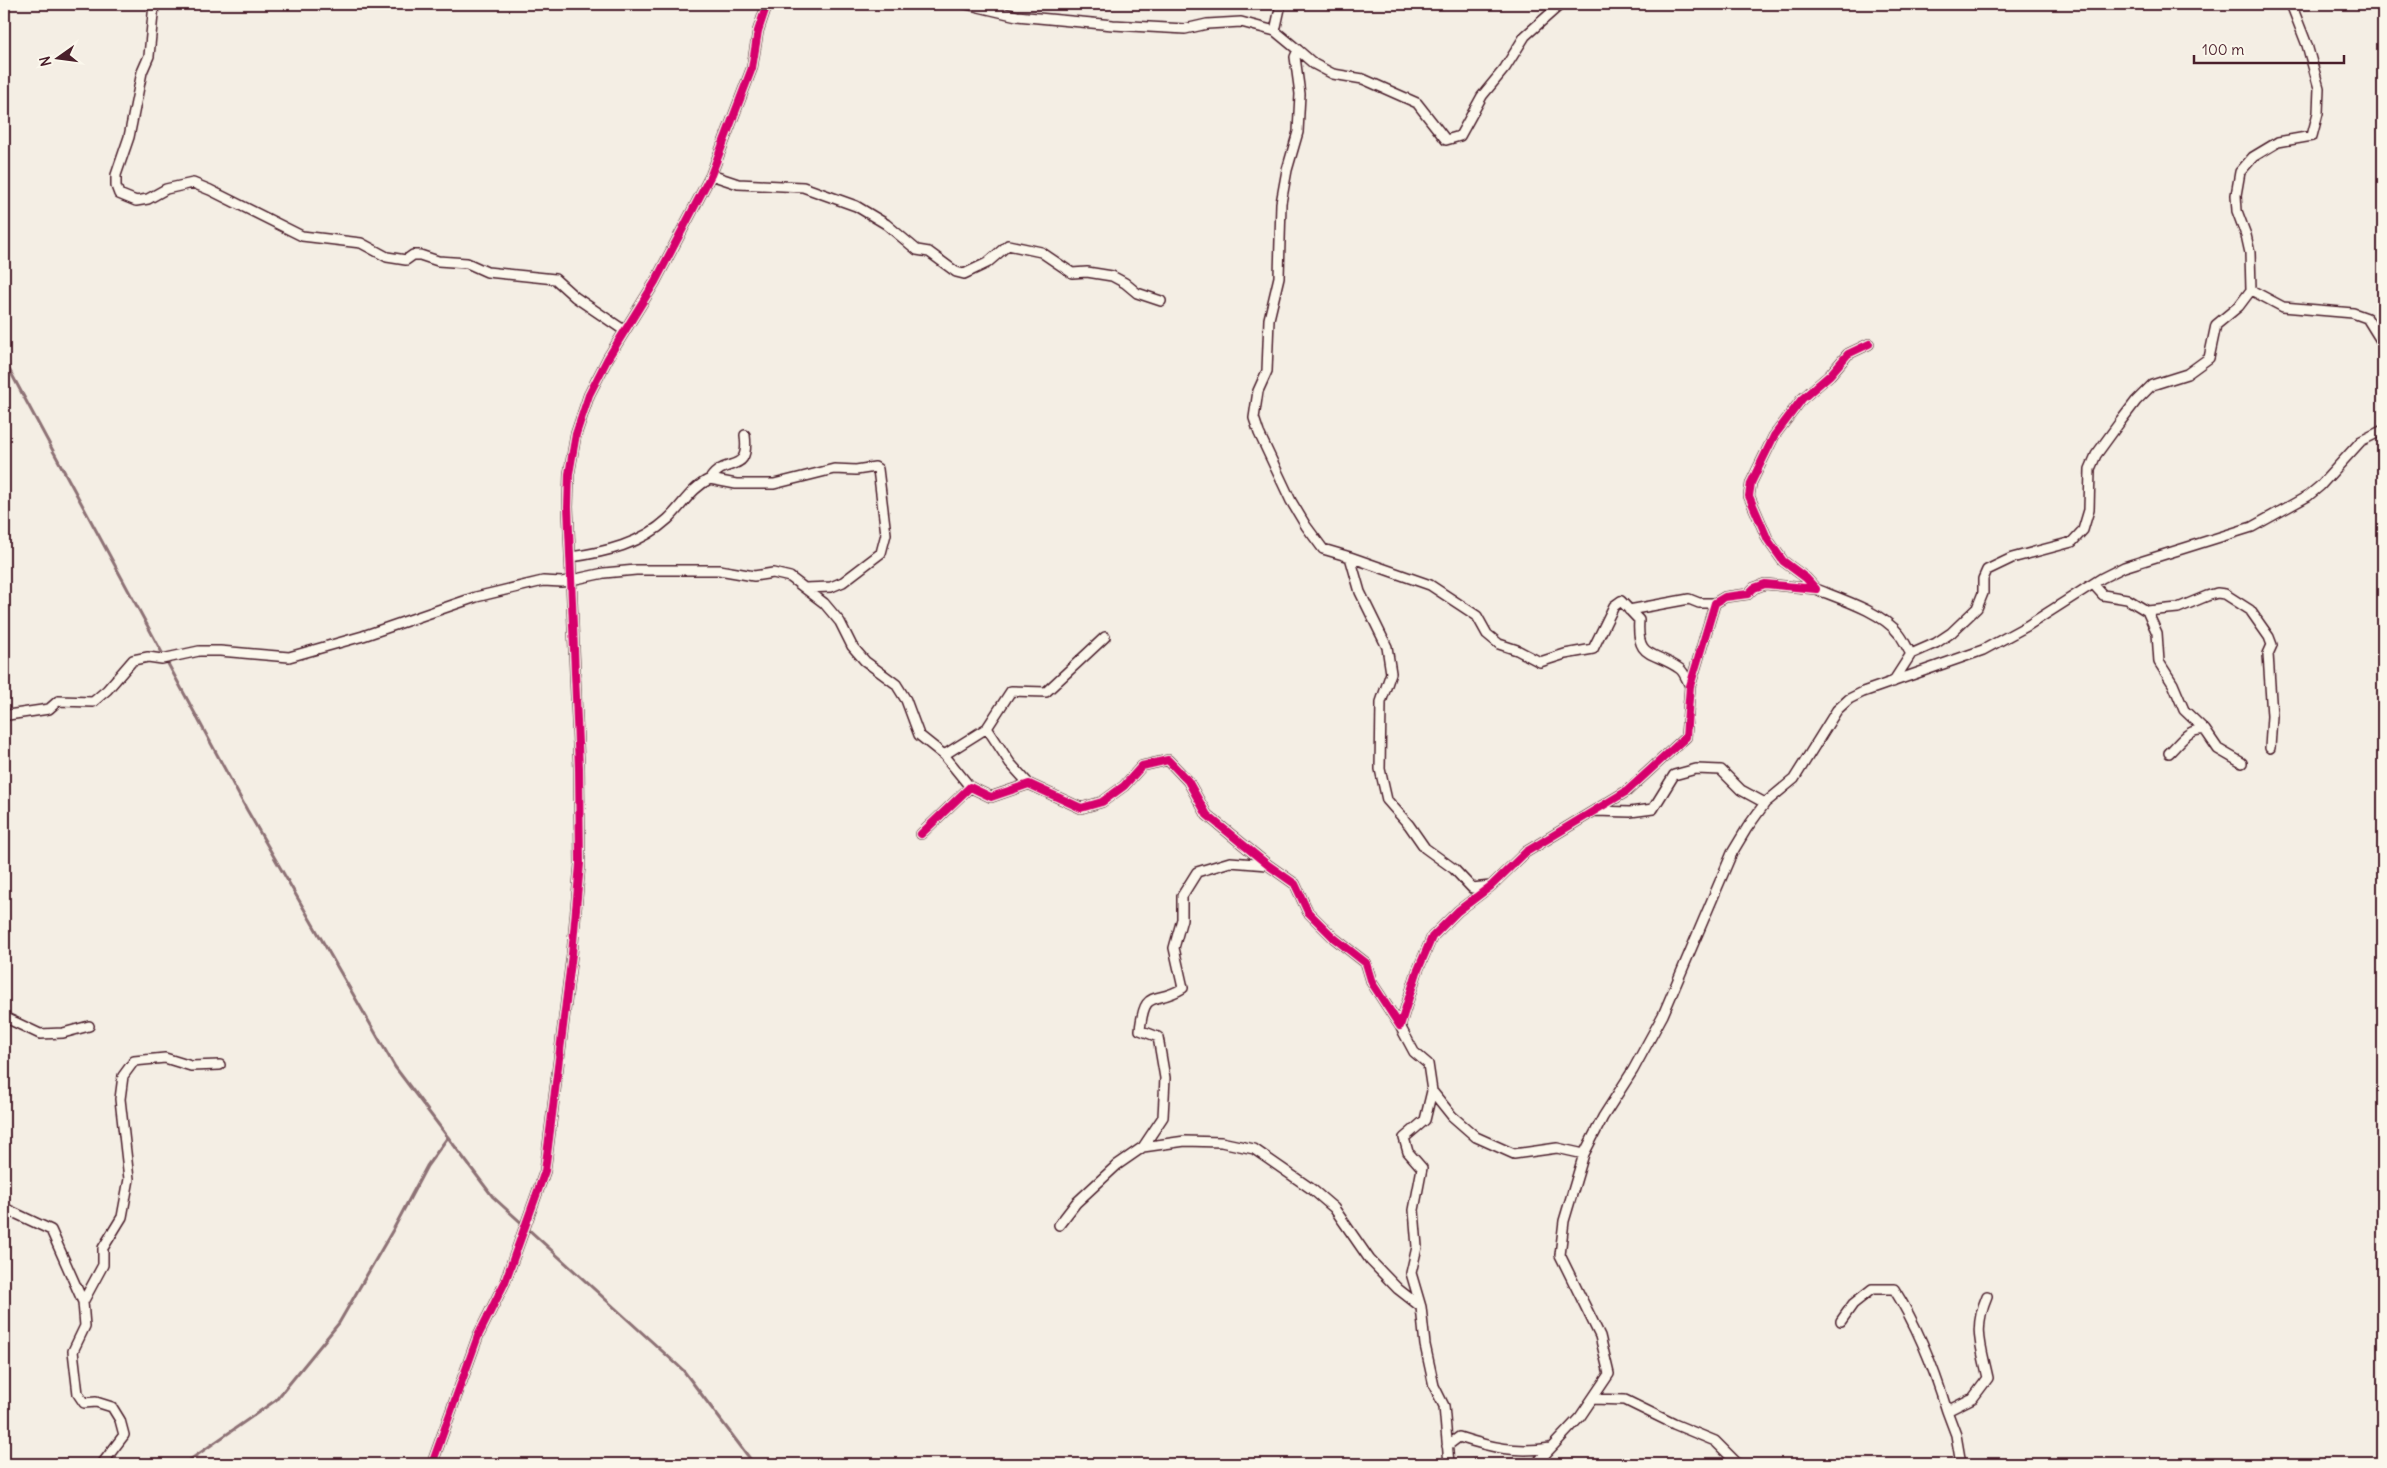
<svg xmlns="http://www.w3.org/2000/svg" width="2387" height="1468" viewBox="0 0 2387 1468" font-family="Delius,sans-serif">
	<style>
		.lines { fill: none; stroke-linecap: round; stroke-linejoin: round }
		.stream { stroke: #8d7174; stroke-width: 3 }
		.minor-casing { stroke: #4a1f2b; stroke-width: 12 }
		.minor { stroke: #fbf7ec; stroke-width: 9 }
		.cycleway-casing { stroke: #fbf7ec; stroke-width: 11 }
		.cycleway { stroke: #d6006c; stroke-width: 8 }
	</style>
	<rect width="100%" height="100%" fill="#f4eee4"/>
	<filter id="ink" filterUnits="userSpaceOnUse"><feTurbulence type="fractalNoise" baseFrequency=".02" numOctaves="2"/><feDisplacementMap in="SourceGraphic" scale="10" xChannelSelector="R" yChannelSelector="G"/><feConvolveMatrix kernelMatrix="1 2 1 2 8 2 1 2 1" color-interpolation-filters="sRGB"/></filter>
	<g filter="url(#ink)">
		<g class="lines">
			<path class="stream" d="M 4,360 L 247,810 L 395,1067 L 493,1197 L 683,1370 L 754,1464
				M 184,1464 L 276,1400 L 339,1323 L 394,1228 L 427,1166 L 448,1137"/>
			<defs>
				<path id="minor" d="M 154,4 L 149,56 L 142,72 L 129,137 L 116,175 L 116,186 L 119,194 L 136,201 L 148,199 L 166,189 L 193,183 L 210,190 L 302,236 L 361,243 L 387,257 L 406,260 L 413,255 L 420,255 L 438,261 L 467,263 L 487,272 L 555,279 L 575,297 L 625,331
					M 966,4 L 1017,16 L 1113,25 L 1185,29 L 1207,24 L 1241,22 L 1275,31 L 1298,50 L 1295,57 L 1300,94 L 1298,132 L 1287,170 L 1281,203 L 1279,277 L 1269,319 L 1267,371 L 1258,391 L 1254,418 L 1259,433 L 1291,501 L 1306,526 L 1323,549 L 1350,557 L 1360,592 L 1387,647 L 1391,673 L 1381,702 L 1380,769 L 1387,800 L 1409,825 L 1425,848 L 1454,869 L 1472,888 L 1491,886
					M 1275,31 L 1281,4
					M 1298,50 L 1314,64 L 1333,74 L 1363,79 L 1417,103 L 1446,140 L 1460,136 L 1482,96 L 1505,68 L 1525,36 L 1561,4
					M 711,175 L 738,184 L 803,187 L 856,206 L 886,224 L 917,250 L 929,252 L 956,272 L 964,274 L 987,263 L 1008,245 L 1041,252 L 1072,273 L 1087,272 L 1112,276 L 1125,283 L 1137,293 L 1161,301
					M 2251,290 L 2283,307 L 2353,313 L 2367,318 L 2380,339 L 2383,341
					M 710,479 C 726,455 750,476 745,435
					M 571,557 C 606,552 641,544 668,519 C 682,506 692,487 710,479 L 736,484 L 774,484 L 834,469 L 856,470 L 875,467 L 878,469 L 886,534 L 881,553 L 843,582 L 831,587 L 805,588
					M 1350,557 L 1430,585 L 1477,616 L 1487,634 L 1499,644 L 1517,650 L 1540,662 L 1565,654 L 1593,649 L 1614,606 L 1621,601 L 1639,620 C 1636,661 1654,650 1680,669 C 1684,672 1687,680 1690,686
					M 2093,584 L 2103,595 L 2127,599 L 2147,611 L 2157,633 L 2159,662 L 2173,684 L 2184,710 L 2205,730 L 2218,749 L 2242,763
					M 1816,589 C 1841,599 1882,612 1899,634 C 1904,640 1907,648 1911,654
					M 1629,610 L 1689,599 L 1699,603 L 1715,603
					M 2147,611 L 2178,608 L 2207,596 L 2217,593 L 2225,594 L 2250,610 L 2269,637 L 2272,645 L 2268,654 L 2272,716 L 2270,748
					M 1893,682 L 1911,654 L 1936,643 L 1951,633 L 1977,608 L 1983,593 L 1983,579 L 1987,570 L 2012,558 L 2072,542 L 2083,530 L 2089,510 L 2090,469 L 2096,455 L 2120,422 L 2136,401 L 2152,385 L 2187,374 L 2209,358 L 2216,325 L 2239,306 L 2251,290 L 2250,253 L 2246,235 L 2237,211 L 2236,195 L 2240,172 L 2253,157 L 2278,142 L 2312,136 L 2318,113 L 2319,88 L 2307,45 L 2291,4
					M 4,714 L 8,715 L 49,709 L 58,701 L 93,702 L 107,690 L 133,660 L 148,657 L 162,659 L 199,651 L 220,651 L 289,657 L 363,636 L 476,597 L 543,581 L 562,582 L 604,573 L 636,570 L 719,570 L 754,576 L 773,573 L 790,577 L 824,603 L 840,622 L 852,646 L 865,661 L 896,684 L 906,700 L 919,735 L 944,755 L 970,787
					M 2169,753 C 2180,743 2189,727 2205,730
					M 944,755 L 987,728
					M 1029,784 L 1010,763 L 987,728 L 1011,691 L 1046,692 L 1105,637
					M 1595,811 L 1630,812 L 1653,809 L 1674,775 L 1696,769 L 1721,770 L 1741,790 L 1765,803
					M 921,834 L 970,787 L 991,797 L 1029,784 L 1081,808 L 1102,802 L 1124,786 L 1142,766 L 1168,760 L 1188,781 L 1207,815 L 1268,865 L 1295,884 L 1308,912 L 1334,938 L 1366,963 L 1372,983 L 1400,1026 L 1417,972 L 1432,937 L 1458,911 L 1491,886 L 1526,852 L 1627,791 L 1686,737 L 1690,686 L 1715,603 L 1725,597 L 1748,594 L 1754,588 L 1765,584 L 1816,589 L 1806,578 L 1783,561 L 1768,540 L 1749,496 L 1751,483 L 1774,436 L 1802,399 L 1830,375 L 1848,354 L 1869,344
					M 4,1017 L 40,1034 L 63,1033 L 89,1026
					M 1400,1026 L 1414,1052 L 1428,1064 L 1432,1091 L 1425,1120 L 1404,1138 L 1408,1152 L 1422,1168 L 1414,1210 L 1417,1247 L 1411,1273 L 1421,1307 L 1425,1345 L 1434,1386 L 1444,1406 L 1449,1464
					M 1432,1091 L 1452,1116 L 1476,1137 L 1514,1154 L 1557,1148 L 1584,1154
					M 1143,1147 L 1163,1117 L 1165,1078 L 1158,1037 L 1140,1030 C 1145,986 1154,1006 1183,988 L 1174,948 L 1182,919 L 1182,896 L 1197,872 L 1230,862 L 1268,865
					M 4,1208 L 51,1230 L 83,1302
					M 1059,1225 L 1076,1203 L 1117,1165 L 1143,1147 L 1185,1141 L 1221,1142 L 1254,1149 L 1313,1190 L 1334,1208 L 1370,1260 L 1398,1289 L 1421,1307
					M 1841,1321 L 1853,1304 L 1872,1289 L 1894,1289 C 1918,1327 1934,1368 1947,1411
					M 1592,1399 L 1625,1400 L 1674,1424 L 1715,1441 L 1738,1464
					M 1447,1446 L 1459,1437 C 1493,1448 1515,1453 1551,1448
					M 102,1464 L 124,1435 L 120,1420 L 112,1407 L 96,1402 L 84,1403 L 78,1394 L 73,1351 L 85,1326 L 83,1302 L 103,1265 L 103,1248 L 122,1217 L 129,1179 L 120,1099 L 123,1076 L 134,1061 L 165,1058 L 191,1066 L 220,1065
					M 432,1464 L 478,1336 L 505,1282 L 545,1171 L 572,954 L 580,864 L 579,768 L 568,507 L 569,474 L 576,434 L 589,395 L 608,358 L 655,282 L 711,175 L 752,68 L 758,31 L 767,4
					M 1536,1464 L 1580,1417 L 1609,1374 L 1600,1336 L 1560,1255 L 1564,1221 L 1584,1154 L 1603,1117 L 1633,1070 L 1663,1015 L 1732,853 L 1747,828 L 1765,803 L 1794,779 L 1837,710 L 1849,699 L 1863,692 L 1983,650 L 2027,626 L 2102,578 L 2124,567 L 2252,527 L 2308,496 L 2320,486 L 2361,441 L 2383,430
					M 1961,1464 L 1956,1435 L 1947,1411 L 1973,1398 L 1988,1378 C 1981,1345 1973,1329 1987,1296"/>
			</defs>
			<use href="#minor" class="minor-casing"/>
			<use href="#minor" class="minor"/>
			<defs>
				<path id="cycleway" d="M 921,834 L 970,787 L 991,797 L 1029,784 L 1081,808 L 1102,802 L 1124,786 L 1142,766 L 1168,760 L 1188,781 L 1207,815 L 1268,865 L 1295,884 L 1308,912 L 1334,938 L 1366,963 L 1372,983 L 1400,1026 L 1417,972 L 1432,937 L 1458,911 L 1491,886 L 1526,852 L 1627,791 L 1686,737 L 1690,686 L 1715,603 L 1725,597 L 1748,594 L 1754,588 L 1765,584 L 1816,589 L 1806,578 L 1783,561 L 1768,540 L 1749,496 L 1751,483 L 1774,436 L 1802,399 L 1830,375 L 1848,354 L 1869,344
					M 432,1464 L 478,1336 L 505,1282 L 545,1171 L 572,954 L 580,864 L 579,768 L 568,507 L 569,474 L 576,434 L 589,395 L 608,358 L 655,282 L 711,175 L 752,68 L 758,31 L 767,4"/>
			</defs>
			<use href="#cycleway" class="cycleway-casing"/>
			<use href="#cycleway" class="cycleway"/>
		</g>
	</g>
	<rect width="2387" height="1468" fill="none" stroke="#fbf7ec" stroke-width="20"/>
	<rect x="10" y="10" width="2367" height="1448" fill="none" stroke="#4a1f2b" stroke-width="2" filter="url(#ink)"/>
	<g transform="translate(58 58) rotate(256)" stroke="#fbf7ec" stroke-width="4" paint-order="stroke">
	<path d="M0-4L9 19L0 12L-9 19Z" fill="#4a1f2b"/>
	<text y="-8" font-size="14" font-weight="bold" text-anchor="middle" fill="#4a1f2b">N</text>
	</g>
	<path d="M2194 55v8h150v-8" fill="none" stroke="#4a1f2b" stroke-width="2.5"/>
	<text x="2202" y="55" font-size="15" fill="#4a1f2b" stroke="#fbf7ec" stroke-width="4" paint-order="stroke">100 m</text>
</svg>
